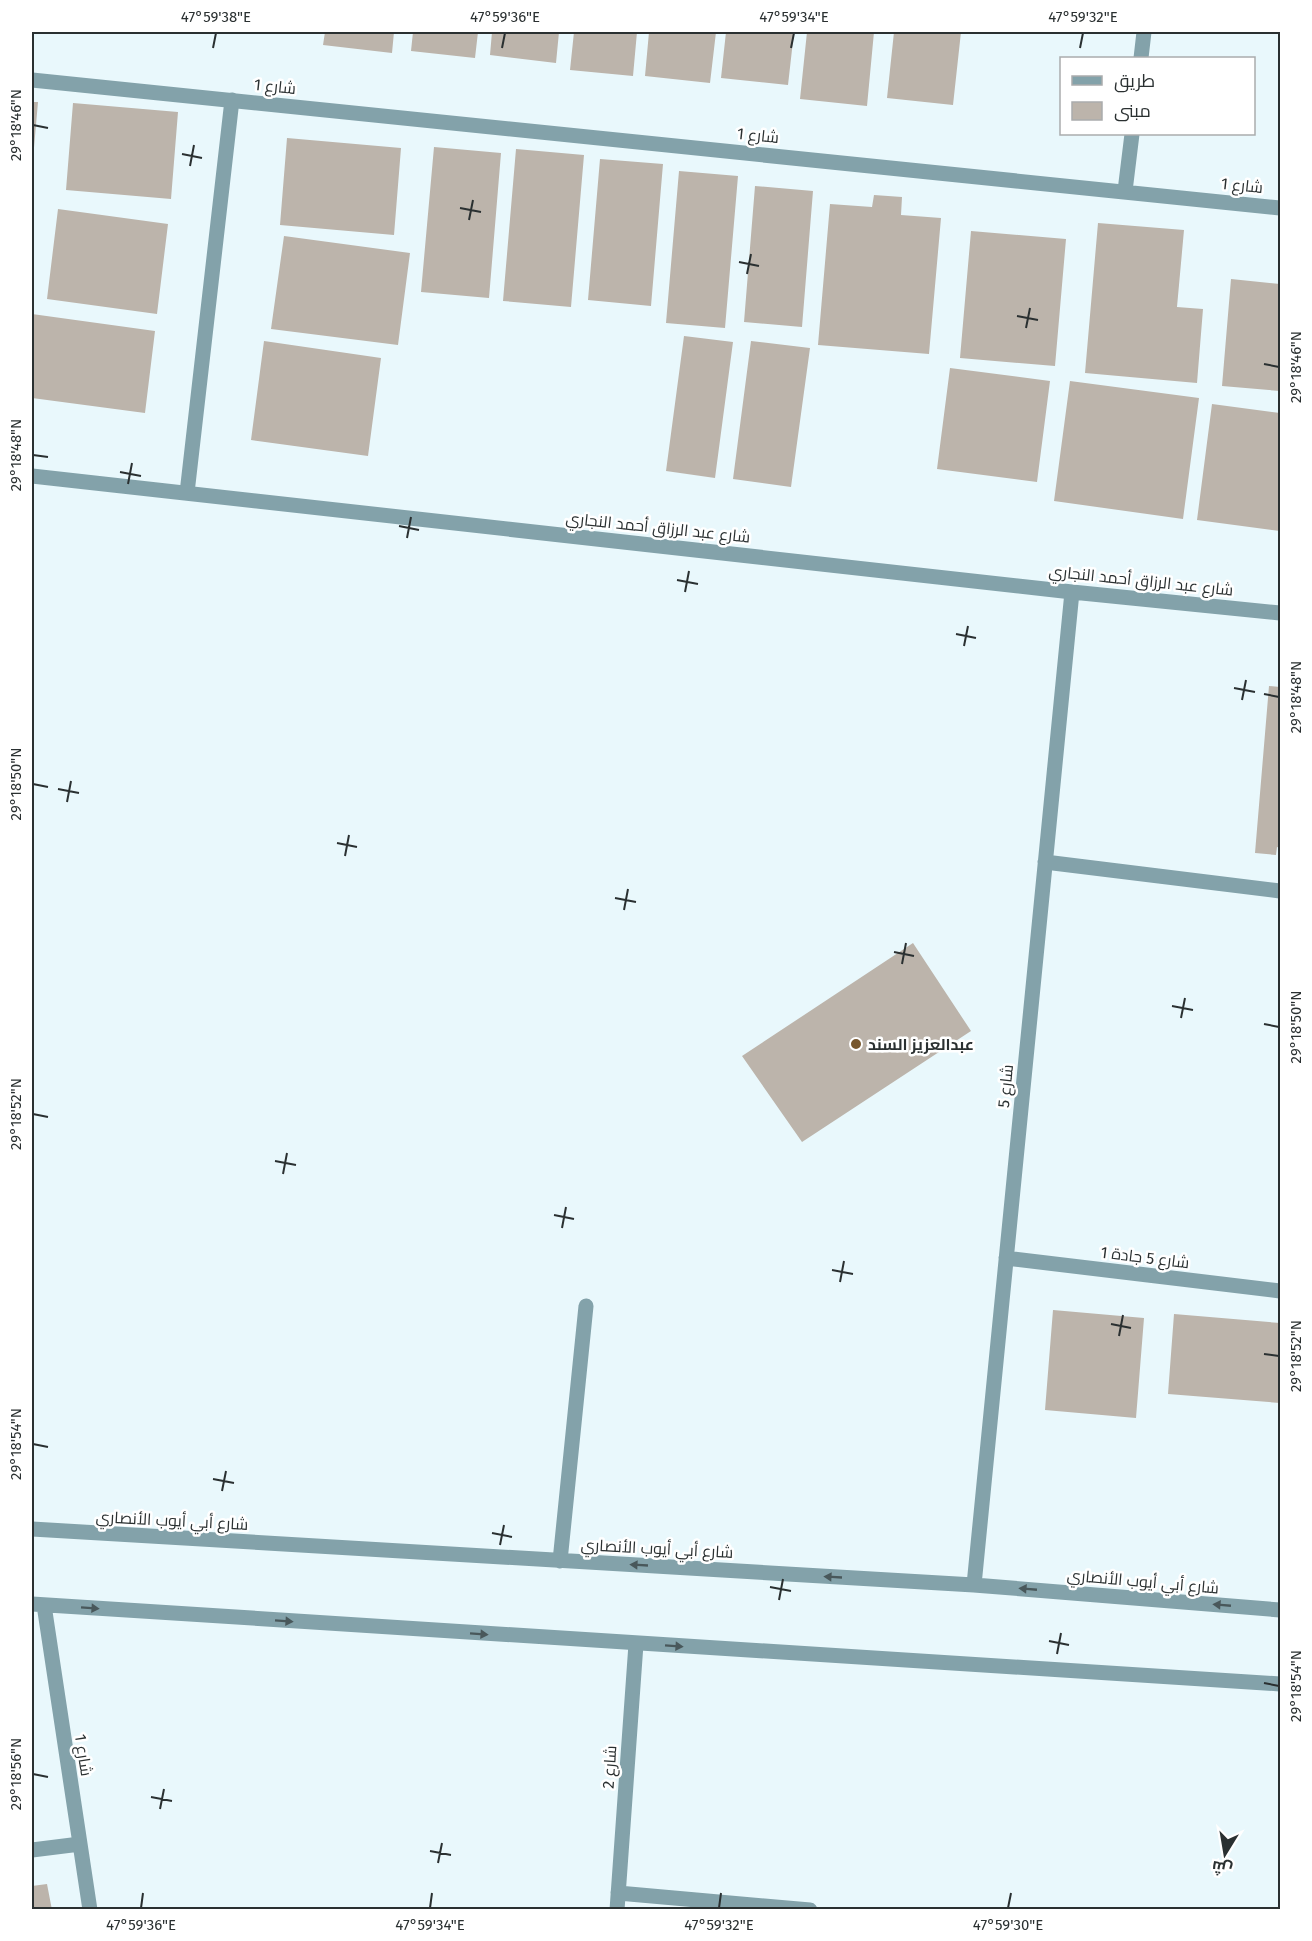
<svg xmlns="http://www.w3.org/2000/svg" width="1312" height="1941" viewBox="0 0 1312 1941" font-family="'Fira Sans',Cairo,sans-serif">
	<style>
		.building { fill: #bcb4ab }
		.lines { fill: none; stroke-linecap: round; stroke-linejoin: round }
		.minor { stroke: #83a2aa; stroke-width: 15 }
		.oneway { fill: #49585b }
		.ticks { fill: none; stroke: #2a3031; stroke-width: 2 }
		.poi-dot { fill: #77572d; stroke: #fff; stroke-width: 2 }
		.labels { text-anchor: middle; stroke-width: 5; stroke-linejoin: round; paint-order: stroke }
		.street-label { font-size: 16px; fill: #2a3031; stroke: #fff }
		.poi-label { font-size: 16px; font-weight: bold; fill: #2a3031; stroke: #fff; text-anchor: start }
		.neatline { fill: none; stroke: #2a3031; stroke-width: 2 }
		.ticks-label { font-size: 15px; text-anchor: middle; fill: #2a3031 }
	</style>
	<rect width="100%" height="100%" fill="#e9f8fc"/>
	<path class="building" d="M 325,32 L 394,32 L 392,53 L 323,45 Z
		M 413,32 L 478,32 L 475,58 L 411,51 Z
		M 492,32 L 559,32 L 556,63 L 490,55 Z
		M 574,32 L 637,32 L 633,76 L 570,70 Z
		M 649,32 L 716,32 L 710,83 L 645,76 Z
		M 726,32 L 794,32 L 788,85 L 721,78 Z
		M 807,32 L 874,32 L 867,106 L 800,99 Z
		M 894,32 L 961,32 L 953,105 L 887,98 Z
		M 32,102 L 38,102 L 33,159 L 32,159 Z
		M 73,103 L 178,112 L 171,199 L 66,190 Z
		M 287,138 L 401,148 L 394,235 L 280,225 Z
		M 434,147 L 501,153 L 489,298 L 421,292 Z
		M 516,149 L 584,155 L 571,307 L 503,301 Z
		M 600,159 L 663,164 L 651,306 L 588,300 Z
		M 679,171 L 738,176 L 725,328 L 666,323 Z
		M 755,186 L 813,191 L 802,327 L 744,322 Z
		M 874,195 L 902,197 L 901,215 L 941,218 L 929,354 L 818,345 L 830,204 L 872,207 Z
		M 58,209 L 168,224 L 157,314 L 47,299 Z
		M 1098,223 L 1184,230 L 1177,307 L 1203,309 L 1197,383 L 1085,373 Z
		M 971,231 L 1066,239 L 1055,366 L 960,358 Z
		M 284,236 L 410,253 L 398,345 L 271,329 Z
		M 1231,279 L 1280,284 L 1280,391 L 1222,386 Z
		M 32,314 L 155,331 L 145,413 L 32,398 Z
		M 684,336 L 733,342 L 715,478 L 666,471 Z
		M 264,341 L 381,358 L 368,456 L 251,440 Z
		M 751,341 L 810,348 L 791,487 L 733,479 Z
		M 950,368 L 1050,381 L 1037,482 L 937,469 Z
		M 1070,381 L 1199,398 L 1183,519 L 1054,501 Z
		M 1212,404 L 1280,413 L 1280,531 L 1197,520 Z
		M 1269,686 L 1280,687 L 1280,848 L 1277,847 L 1276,855 L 1255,853 Z
		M 913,943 L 971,1031 L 802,1142 L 742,1056 Z
		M 1053,1310 L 1144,1318 L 1136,1418 L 1045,1410 Z
		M 1174,1314 L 1280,1323 L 1280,1403 L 1168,1394 Z
		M 47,1884 L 52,1910 L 32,1910 L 32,1886 Z"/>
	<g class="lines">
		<path class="minor" d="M 1141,58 L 1144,32
			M 32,80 L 1280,208
			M 1125,191 L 1132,134
			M 32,476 L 1072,592 L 1280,613
			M 187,493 L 232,100
			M 1045,862 L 1280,891
			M 1006,1258 L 1280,1291
			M 32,1529 L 974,1585 L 1280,1610
			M 560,1561 L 586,1306
			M 974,1585 L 1072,592
			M 32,1604 L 1280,1684
			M 44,1605 L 90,1910
			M 32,1850 L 80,1844
			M 618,1893 L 810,1910
			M 617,1910 L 636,1644"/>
	</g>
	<defs><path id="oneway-solid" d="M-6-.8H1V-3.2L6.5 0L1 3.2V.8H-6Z" transform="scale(1.5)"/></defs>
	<g class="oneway">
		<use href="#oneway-solid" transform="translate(639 1565) rotate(-177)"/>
		<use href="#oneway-solid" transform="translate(833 1577) rotate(-177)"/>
		<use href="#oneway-solid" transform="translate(1028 1589) rotate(-175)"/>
		<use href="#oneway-solid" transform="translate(1222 1605) rotate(-175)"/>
		<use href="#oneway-solid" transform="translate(90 1608) rotate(4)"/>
		<use href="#oneway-solid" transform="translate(284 1621) rotate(4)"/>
		<use href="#oneway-solid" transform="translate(479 1634) rotate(4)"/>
		<use href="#oneway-solid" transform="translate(674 1646) rotate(4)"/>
	</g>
	<path class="ticks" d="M 213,48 L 216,33M 502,48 L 505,33M 791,48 L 794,33M 1080,48 L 1083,33M 33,125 L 48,128M 182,154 L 202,158M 190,166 L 194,145M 460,208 L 481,212M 469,220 L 473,200M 739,262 L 759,266M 747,274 L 751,254M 1017,316 L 1038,320M 1026,328 L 1030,308M 1264,364 L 1279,367M 33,455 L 48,457M 120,472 L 141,476M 128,484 L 132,463M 399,526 L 419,530M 407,538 L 411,517M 677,580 L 698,584M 685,592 L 689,571M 956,634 L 976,638M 964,646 L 968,626M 1234,688 L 1255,692M 1264,694 L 1279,697M 1242,700 L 1246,680M 33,784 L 48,787M 58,789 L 79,793M 67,802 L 71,781M 337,843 L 357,847M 345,856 L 349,835M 615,898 L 636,902M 624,910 L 628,889M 894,952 L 914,956M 902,964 L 906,943M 1172,1006 L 1193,1010M 1181,1018 L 1185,998M 1264,1024 L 1279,1027M 33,1114 L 48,1117M 275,1161 L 296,1165M 283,1174 L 287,1153M 554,1215 L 574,1219M 562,1228 L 566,1207M 832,1270 L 853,1274M 840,1282 L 844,1261M 1111,1324 L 1131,1328M 1119,1336 L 1123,1315M 1264,1354 L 1279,1356M 33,1444 L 48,1447M 213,1479 L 234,1483M 222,1491 L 226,1471M 492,1533 L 512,1537M 500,1545 L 504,1525M 770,1587 L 791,1591M 779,1600 L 783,1579M 1049,1641 L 1069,1645M 1057,1654 L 1061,1633M 1264,1683 L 1279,1686M 33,1774 L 48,1777M 151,1797 L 172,1801M 160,1809 L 164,1789M 430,1851 L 451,1855M 438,1863 L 442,1843M 141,1908 L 143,1893M 430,1908 L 432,1893M 719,1908 L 721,1893M 1008,1908 L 1011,1893"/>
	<circle class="poi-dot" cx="856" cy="1044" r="6"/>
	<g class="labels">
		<g class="street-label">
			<text transform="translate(275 86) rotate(6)" y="6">شارع 1</text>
			<text transform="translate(758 135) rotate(6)" y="6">شارع 1</text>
			<text transform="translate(1242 185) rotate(6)" y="6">شارع 1</text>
			<text transform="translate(658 527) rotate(6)" y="6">شارع عبد الرزاق أحمد النجاري</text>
			<text transform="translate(1141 580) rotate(6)" y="6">شارع عبد الرزاق أحمد النجاري</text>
			<text transform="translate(1005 1086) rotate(-84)" y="6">شارع 5</text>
			<text transform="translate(1145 1257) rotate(7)" y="6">شارع 5 جادة 1</text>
			<text transform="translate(172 1520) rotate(3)" y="6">شارع أبي أيوب الأنصاري</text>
			<text transform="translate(657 1548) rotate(3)" y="6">شارع أبي أيوب الأنصاري</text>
			<text transform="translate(1143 1581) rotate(5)" y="6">شارع أبي أيوب الأنصاري</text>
			<text transform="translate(84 1755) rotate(81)" y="6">شارع 1</text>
			<text transform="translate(609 1767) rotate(-86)" y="6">شارع 2</text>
		</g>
		<g class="poi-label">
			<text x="868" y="1050">عبدالعزيز السند</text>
		</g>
	</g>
	<rect width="1312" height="1941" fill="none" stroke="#ffffff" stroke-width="66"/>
	<rect x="1060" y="57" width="195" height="78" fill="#ffffff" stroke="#aaacad" stroke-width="1.5"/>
	<rect x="1072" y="76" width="30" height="9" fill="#83a2aa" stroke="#aaacad" stroke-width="1.5"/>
	<text x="1114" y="87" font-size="18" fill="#2a3031">طريق</text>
	<rect x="1072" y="102" width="30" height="18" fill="#bcb4ab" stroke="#aaacad" stroke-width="1.5"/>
	<text x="1114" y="117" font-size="18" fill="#2a3031">مبنى</text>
	<g transform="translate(1225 1854) rotate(191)" stroke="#ffffff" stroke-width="4.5" paint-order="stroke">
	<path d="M0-4.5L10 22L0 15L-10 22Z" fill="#2a3031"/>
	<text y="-9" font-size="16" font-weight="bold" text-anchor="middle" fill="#2a3031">ش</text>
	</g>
	<rect x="33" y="33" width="1246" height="1875" class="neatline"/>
	<g class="ticks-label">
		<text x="216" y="22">47°59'38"E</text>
		<text x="505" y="22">47°59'36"E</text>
		<text x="794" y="22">47°59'34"E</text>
		<text x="1083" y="22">47°59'32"E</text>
		<text transform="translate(16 125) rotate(-90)" y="5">29°18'46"N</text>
		<text transform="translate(1296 367) rotate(-90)" y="5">29°18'46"N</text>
		<text transform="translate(16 455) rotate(-90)" y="5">29°18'48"N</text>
		<text transform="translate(1296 697) rotate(-90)" y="5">29°18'48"N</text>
		<text transform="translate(16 784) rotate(-90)" y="5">29°18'50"N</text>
		<text transform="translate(1296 1027) rotate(-90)" y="5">29°18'50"N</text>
		<text transform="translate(16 1114) rotate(-90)" y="5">29°18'52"N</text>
		<text transform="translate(1296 1356) rotate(-90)" y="5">29°18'52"N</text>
		<text transform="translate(16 1444) rotate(-90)" y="5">29°18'54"N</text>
		<text transform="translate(1296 1686) rotate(-90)" y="5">29°18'54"N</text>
		<text transform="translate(16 1774) rotate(-90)" y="5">29°18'56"N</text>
		<text x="141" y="1930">47°59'36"E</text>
		<text x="430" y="1930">47°59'34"E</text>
		<text x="719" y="1930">47°59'32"E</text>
		<text x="1008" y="1930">47°59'30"E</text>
	</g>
</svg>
